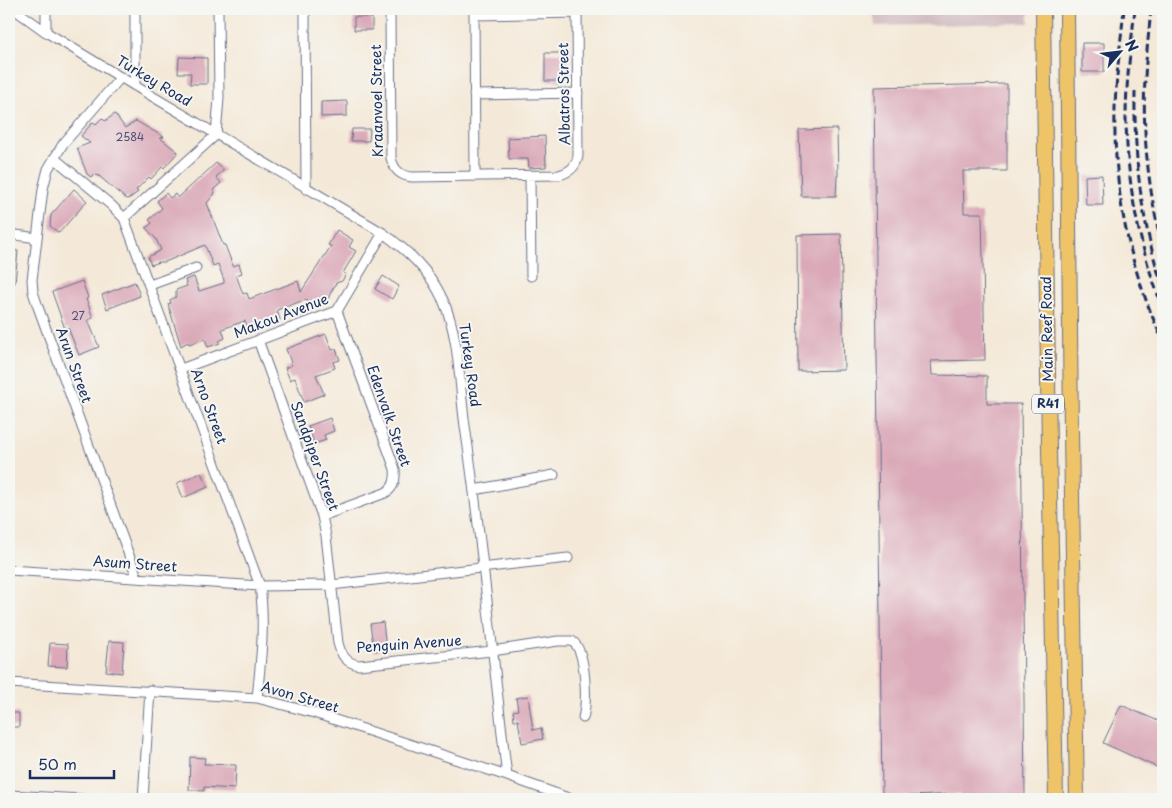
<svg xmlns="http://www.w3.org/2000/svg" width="1172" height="808" viewBox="0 0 1172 808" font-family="'Playpen Sans',sans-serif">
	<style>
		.industrial { fill: #d2bec3 }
		.building { fill: #daa8b8 }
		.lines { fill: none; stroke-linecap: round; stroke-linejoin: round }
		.minor-casing { stroke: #677089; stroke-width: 11 }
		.primary-casing { stroke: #677089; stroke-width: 16 }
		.minor { stroke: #fff; stroke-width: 9 }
		.primary { stroke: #efc469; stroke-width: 14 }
		.rail { stroke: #1b2f5e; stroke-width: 3; stroke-dasharray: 8 4; stroke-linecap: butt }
		.labels { text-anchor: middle; stroke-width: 4; stroke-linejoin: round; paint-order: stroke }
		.number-label { font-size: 11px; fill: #4b4d74 }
		.shield { fill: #f6f6f2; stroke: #5d6b8a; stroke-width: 1 }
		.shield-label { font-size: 12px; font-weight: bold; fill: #1b2f5e }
		.street-label { font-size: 14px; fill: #1b2f5e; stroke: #f6f6f2 }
	</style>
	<rect width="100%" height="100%" fill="#f6f6f2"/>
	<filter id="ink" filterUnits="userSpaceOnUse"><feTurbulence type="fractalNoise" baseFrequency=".02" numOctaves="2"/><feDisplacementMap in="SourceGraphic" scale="10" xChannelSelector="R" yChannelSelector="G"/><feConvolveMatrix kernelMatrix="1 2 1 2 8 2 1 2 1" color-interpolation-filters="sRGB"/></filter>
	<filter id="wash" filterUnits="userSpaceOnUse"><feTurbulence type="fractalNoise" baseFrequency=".0096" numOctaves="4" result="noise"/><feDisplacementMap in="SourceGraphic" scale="20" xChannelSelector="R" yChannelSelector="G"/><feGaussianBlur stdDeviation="1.12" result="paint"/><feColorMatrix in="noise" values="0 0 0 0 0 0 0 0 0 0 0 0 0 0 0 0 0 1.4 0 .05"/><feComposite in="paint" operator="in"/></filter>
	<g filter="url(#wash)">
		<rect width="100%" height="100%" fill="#f4e9d8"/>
		<path class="industrial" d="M 873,9 L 1029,9 L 1029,23 L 875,26 Z"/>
		<g id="blocks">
			<path class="building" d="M 354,17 L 372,17 L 372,30 L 354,30 Z
				M 1082,43 L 1104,43 L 1104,72 L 1082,72 Z
				M 545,53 L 564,53 L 564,81 L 545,81 Z
				M 179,57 L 207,58 L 207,84 L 190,84 L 191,73 L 178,73 Z
				M 1007,84 L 1007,171 L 963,171 L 964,213 L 982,213 L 985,360 L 931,361 L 932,375 L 987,376 L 987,404 L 1021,404 L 1025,799 L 960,799 L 960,794 L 882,797 L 874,87 Z
				M 347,101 L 347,116 L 321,117 L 321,102 Z
				M 115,114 L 125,128 L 136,121 L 164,137 L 160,138 L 178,152 L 164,168 L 162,167 L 151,179 L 149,177 L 136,190 L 138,192 L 130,198 L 126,199 L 99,176 L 94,174 L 91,177 L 87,174 L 77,148 L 90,143 L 81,136 L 93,122 L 96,124 L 102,118 L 105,121 Z
				M 352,129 L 370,129 L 369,141 L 351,141 Z
				M 837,129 L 838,176 L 837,176 L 836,196 L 801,196 L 799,130 Z
				M 545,136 L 546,167 L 529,168 L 528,159 L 509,159 L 508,138 Z
				M 216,163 L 224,170 L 216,177 L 221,183 L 213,190 L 215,193 L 207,203 L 223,245 L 225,245 L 233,266 L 239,264 L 242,273 L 236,275 L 243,294 L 247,293 L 249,299 L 298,281 L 301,292 L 331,246 L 328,245 L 337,230 L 353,240 L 349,247 L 356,251 L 343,273 L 346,274 L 342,281 L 336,283 L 329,296 L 329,298 L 320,301 L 320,306 L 312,310 L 307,299 L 277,310 L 280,320 L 249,331 L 245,321 L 222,329 L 225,338 L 219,341 L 220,343 L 208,347 L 205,339 L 189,344 L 188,342 L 181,346 L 168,304 L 171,303 L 170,300 L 176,297 L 176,290 L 187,286 L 185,280 L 194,277 L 199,291 L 224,283 L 224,280 L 218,264 L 213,266 L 205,245 L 165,262 L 159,262 L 151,265 L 148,257 L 161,250 L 156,239 L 146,228 L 152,223 L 149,220 L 162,208 L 157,201 L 166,193 L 170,198 L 175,194 L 178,198 Z
				M 1102,175 L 1103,205 L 1086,205 L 1085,176 Z
				M 74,189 L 87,201 L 59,233 L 50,226 L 51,215 Z
				M 841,234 L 844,370 L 798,371 L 797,235 Z
				M 9,250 L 18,251 L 15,283 L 9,283 Z
				M 383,276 L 399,286 L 392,299 L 375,289 Z
				M 82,281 L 88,298 L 86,299 L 93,318 L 88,320 L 99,347 L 79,355 L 68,328 L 65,329 L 52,292 Z
				M 135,282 L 140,296 L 107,309 L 102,295 Z
				M 326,334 L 332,350 L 336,349 L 340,360 L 333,362 L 335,368 L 316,375 L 324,394 L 304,402 L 295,378 L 290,380 L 285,368 L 292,365 L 286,349 Z
				M 330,418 L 334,431 L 324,435 L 326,440 L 314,444 L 308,426 Z
				M 201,473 L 208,487 L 183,498 L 177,483 Z
				M 383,622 L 386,649 L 374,651 L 370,624 Z
				M 109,641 L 124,642 L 122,673 L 106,671 Z
				M 50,643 L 68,644 L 67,667 L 48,666 Z
				M 528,696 L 533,730 L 541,728 L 543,739 L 522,743 L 518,720 L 514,720 L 513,711 L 518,710 L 516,698 Z
				M 1121,705 L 1163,723 L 1163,770 L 1103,743 Z
				M 9,713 L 19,713 L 19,727 L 9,727 Z
				M 190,757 L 205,758 L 204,764 L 236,765 L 235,789 L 204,787 L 204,791 L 189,790 Z"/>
		</g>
	</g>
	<g filter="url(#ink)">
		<use href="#blocks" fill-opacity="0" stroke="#677089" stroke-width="1"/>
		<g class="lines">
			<defs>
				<path id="minor" d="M 14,9 L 46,32 L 135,86 L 383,233 C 408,251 430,271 443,300 C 460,338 459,385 465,426 C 482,542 493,660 507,776
					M 305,9 L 306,189
					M 390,9 L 391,158 C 394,170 400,176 412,177 L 559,175 C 570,172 576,167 578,156 L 577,9
					M 474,9 L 475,176
					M 474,15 L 577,13
					M 46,32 L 46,9
					M 121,77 L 63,144 L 48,169 L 43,189 L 32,280 L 33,292 L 38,307 L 137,577
					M 135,86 L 135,9
					M 474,95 L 578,93
					M 216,135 L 219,98 L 218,9
					M 54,158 L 111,205 L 124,218 L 260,586 C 265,623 261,660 257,698
					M 530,175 L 531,276
					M 124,218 L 216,135
					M 9,234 L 37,238
					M 150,285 L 196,268
					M 258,340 L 322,516 L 326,536 L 338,643 C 341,655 346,663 359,665 L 492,651 L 558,641 L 572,641 C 587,651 587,702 583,718
					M 181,369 L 337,311 L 383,233
					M 474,490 L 554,475
					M 322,516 L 385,493 C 394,488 396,480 395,469 L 337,311
					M 9,570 L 260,586 L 331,585 L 568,558
					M 9,683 L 257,698 L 314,713 L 507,776 L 571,799
					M 9,795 L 81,799
					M 143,799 L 150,690"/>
				<path id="primary" d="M 1043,9 L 1049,449 L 1056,799
					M 1067,9 L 1071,434 L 1077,799"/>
			</defs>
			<use href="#minor" class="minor-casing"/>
			<use href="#primary" class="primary-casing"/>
			<use href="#minor" class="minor"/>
			<use href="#primary" class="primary"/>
			<path class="rail" d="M 1124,9 C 1121,41 1116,75 1115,108 C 1113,189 1129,268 1163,341
				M 1135,9 C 1131,45 1126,82 1126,119 C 1127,184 1139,248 1163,308
				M 1151,9 C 1149,32 1146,55 1145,78 C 1142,136 1149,194 1163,250
				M 1135,91 C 1134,161 1141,221 1163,288"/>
		</g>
	</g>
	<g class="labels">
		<g class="number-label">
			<text x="130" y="141">2584</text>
			<text x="78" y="320">27</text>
		</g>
		<rect class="shield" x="1032" y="394.5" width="32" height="19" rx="4"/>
		<g class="shield-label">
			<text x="1048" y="408">R41</text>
		</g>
		<g class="street-label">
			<text transform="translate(154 81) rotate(31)" y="5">Turkey Road</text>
			<text transform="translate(564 94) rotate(-91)" y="5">Albatros Street</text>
			<text transform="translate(377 101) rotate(-91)" y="5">Kraanvoel Street</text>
			<text transform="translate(281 316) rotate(-21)" y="5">Makou Avenue</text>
			<text transform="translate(1047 329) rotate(-91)" y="5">Main Reef Road</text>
			<text transform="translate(74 365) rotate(70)" y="5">Arun Street</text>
			<text transform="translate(470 365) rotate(82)" y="5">Turkey Road</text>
			<text transform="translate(209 406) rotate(70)" y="5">Arno Street</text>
			<text transform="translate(389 416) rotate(71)" y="5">Edenvalk Street</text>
			<text transform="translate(315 456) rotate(70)" y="5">Sandpiper Street</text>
			<text transform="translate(135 564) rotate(4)" y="5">Asum Street</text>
			<text transform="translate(409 644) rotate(-4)" y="5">Penguin Avenue</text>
			<text transform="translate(300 697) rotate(16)" y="5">Avon Street</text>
		</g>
	</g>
	<rect width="1172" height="808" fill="none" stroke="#f6f6f2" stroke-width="30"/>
	<g transform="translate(1120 52) rotate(62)" stroke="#f6f6f2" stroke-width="4" paint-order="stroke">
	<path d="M0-4L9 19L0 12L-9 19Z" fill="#1b2f5e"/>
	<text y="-8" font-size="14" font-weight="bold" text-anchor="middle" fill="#1b2f5e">N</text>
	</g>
	<path d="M30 770v8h84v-8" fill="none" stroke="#1b2f5e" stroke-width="2.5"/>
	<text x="38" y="770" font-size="15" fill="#1b2f5e" stroke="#f6f6f2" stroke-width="4" paint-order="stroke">50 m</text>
</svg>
